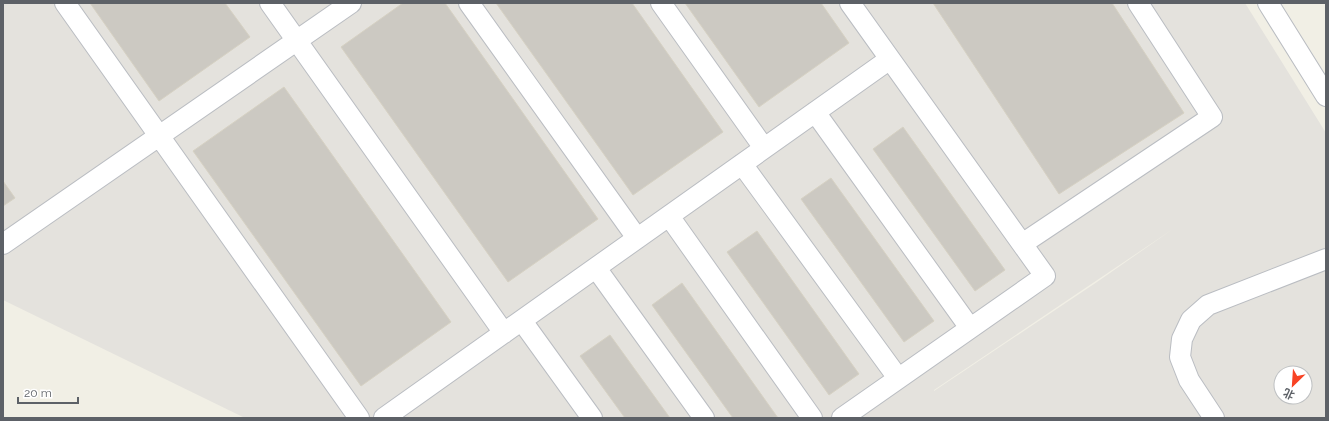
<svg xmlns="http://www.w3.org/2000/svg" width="1329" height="421" viewBox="0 0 1329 421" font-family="Raleway,'Noto Sans SC',sans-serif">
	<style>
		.industrial { fill: #e4e2dd; fill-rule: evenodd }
		.building { fill: #ccc9c2; stroke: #d6d1c3 }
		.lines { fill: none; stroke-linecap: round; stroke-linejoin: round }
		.minor-casing { stroke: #babdc2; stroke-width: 22 }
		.minor { stroke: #fff; stroke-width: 20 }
	</style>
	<rect width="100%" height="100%" fill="#f1efe5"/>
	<path class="industrial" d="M 3,3 L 1245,3 L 1326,133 L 1326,418 L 245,418 L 3,300 ZM 1173,229 L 1097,282 L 934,391 L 934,390 ZM 1281,373 L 1305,373 L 1305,397 L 1281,397 Z"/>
	<path class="building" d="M 90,3 L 225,3 L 250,37 L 159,101 Z
		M 403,3 L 445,3 L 598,219 L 508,282 L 341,47 Z
		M 496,3 L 632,3 L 723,132 L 633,195 Z
		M 685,3 L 821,3 L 849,43 L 759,107 Z
		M 933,3 L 1112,3 L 1184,113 L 1059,194 Z
		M 284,87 L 451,322 L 361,386 L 193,151 Z
		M 903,127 L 1005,270 L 975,291 L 873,149 Z
		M 831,178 L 934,321 L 904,342 L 801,199 Z
		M 3,181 L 15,198 L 3,206 Z
		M 757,231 L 859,374 L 829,395 L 727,252 Z
		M 682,283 L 778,418 L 733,418 L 652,305 Z
		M 610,335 L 670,418 L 625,418 L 580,356 Z"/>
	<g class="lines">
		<defs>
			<path id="minor" d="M 65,3 L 359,418
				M 270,3 L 504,333
				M 469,3 L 637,238
				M 661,3 L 764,148
				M 1268,3 L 1326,96
				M 815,112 L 970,328
				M 742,164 L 898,378
				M 669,216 L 812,418
				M 3,244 L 351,3
				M 1022,244 L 1212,117 L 1138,3
				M 596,268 L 704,418
				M 522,321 L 592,418
				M 384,418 L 890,59
				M 842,418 L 1045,276 L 850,3
				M 1214,418 L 1189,380 L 1180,357 L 1182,339 L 1191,320 L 1208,305 L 1326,259"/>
		</defs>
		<use href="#minor" class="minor-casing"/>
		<use href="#minor" class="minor"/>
	</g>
	<rect width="1329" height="421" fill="none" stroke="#5d6167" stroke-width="8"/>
	<g transform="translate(1293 385) rotate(205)"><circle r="19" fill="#ffffff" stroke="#bec0c2"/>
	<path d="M0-3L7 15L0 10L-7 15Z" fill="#f84324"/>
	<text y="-6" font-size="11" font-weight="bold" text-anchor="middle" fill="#5d6167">北</text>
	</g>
	<path d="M18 397v6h60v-6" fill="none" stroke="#5d6167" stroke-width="2"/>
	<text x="24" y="397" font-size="12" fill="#5d6167" stroke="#ffffff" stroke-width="3" paint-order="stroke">20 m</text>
</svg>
